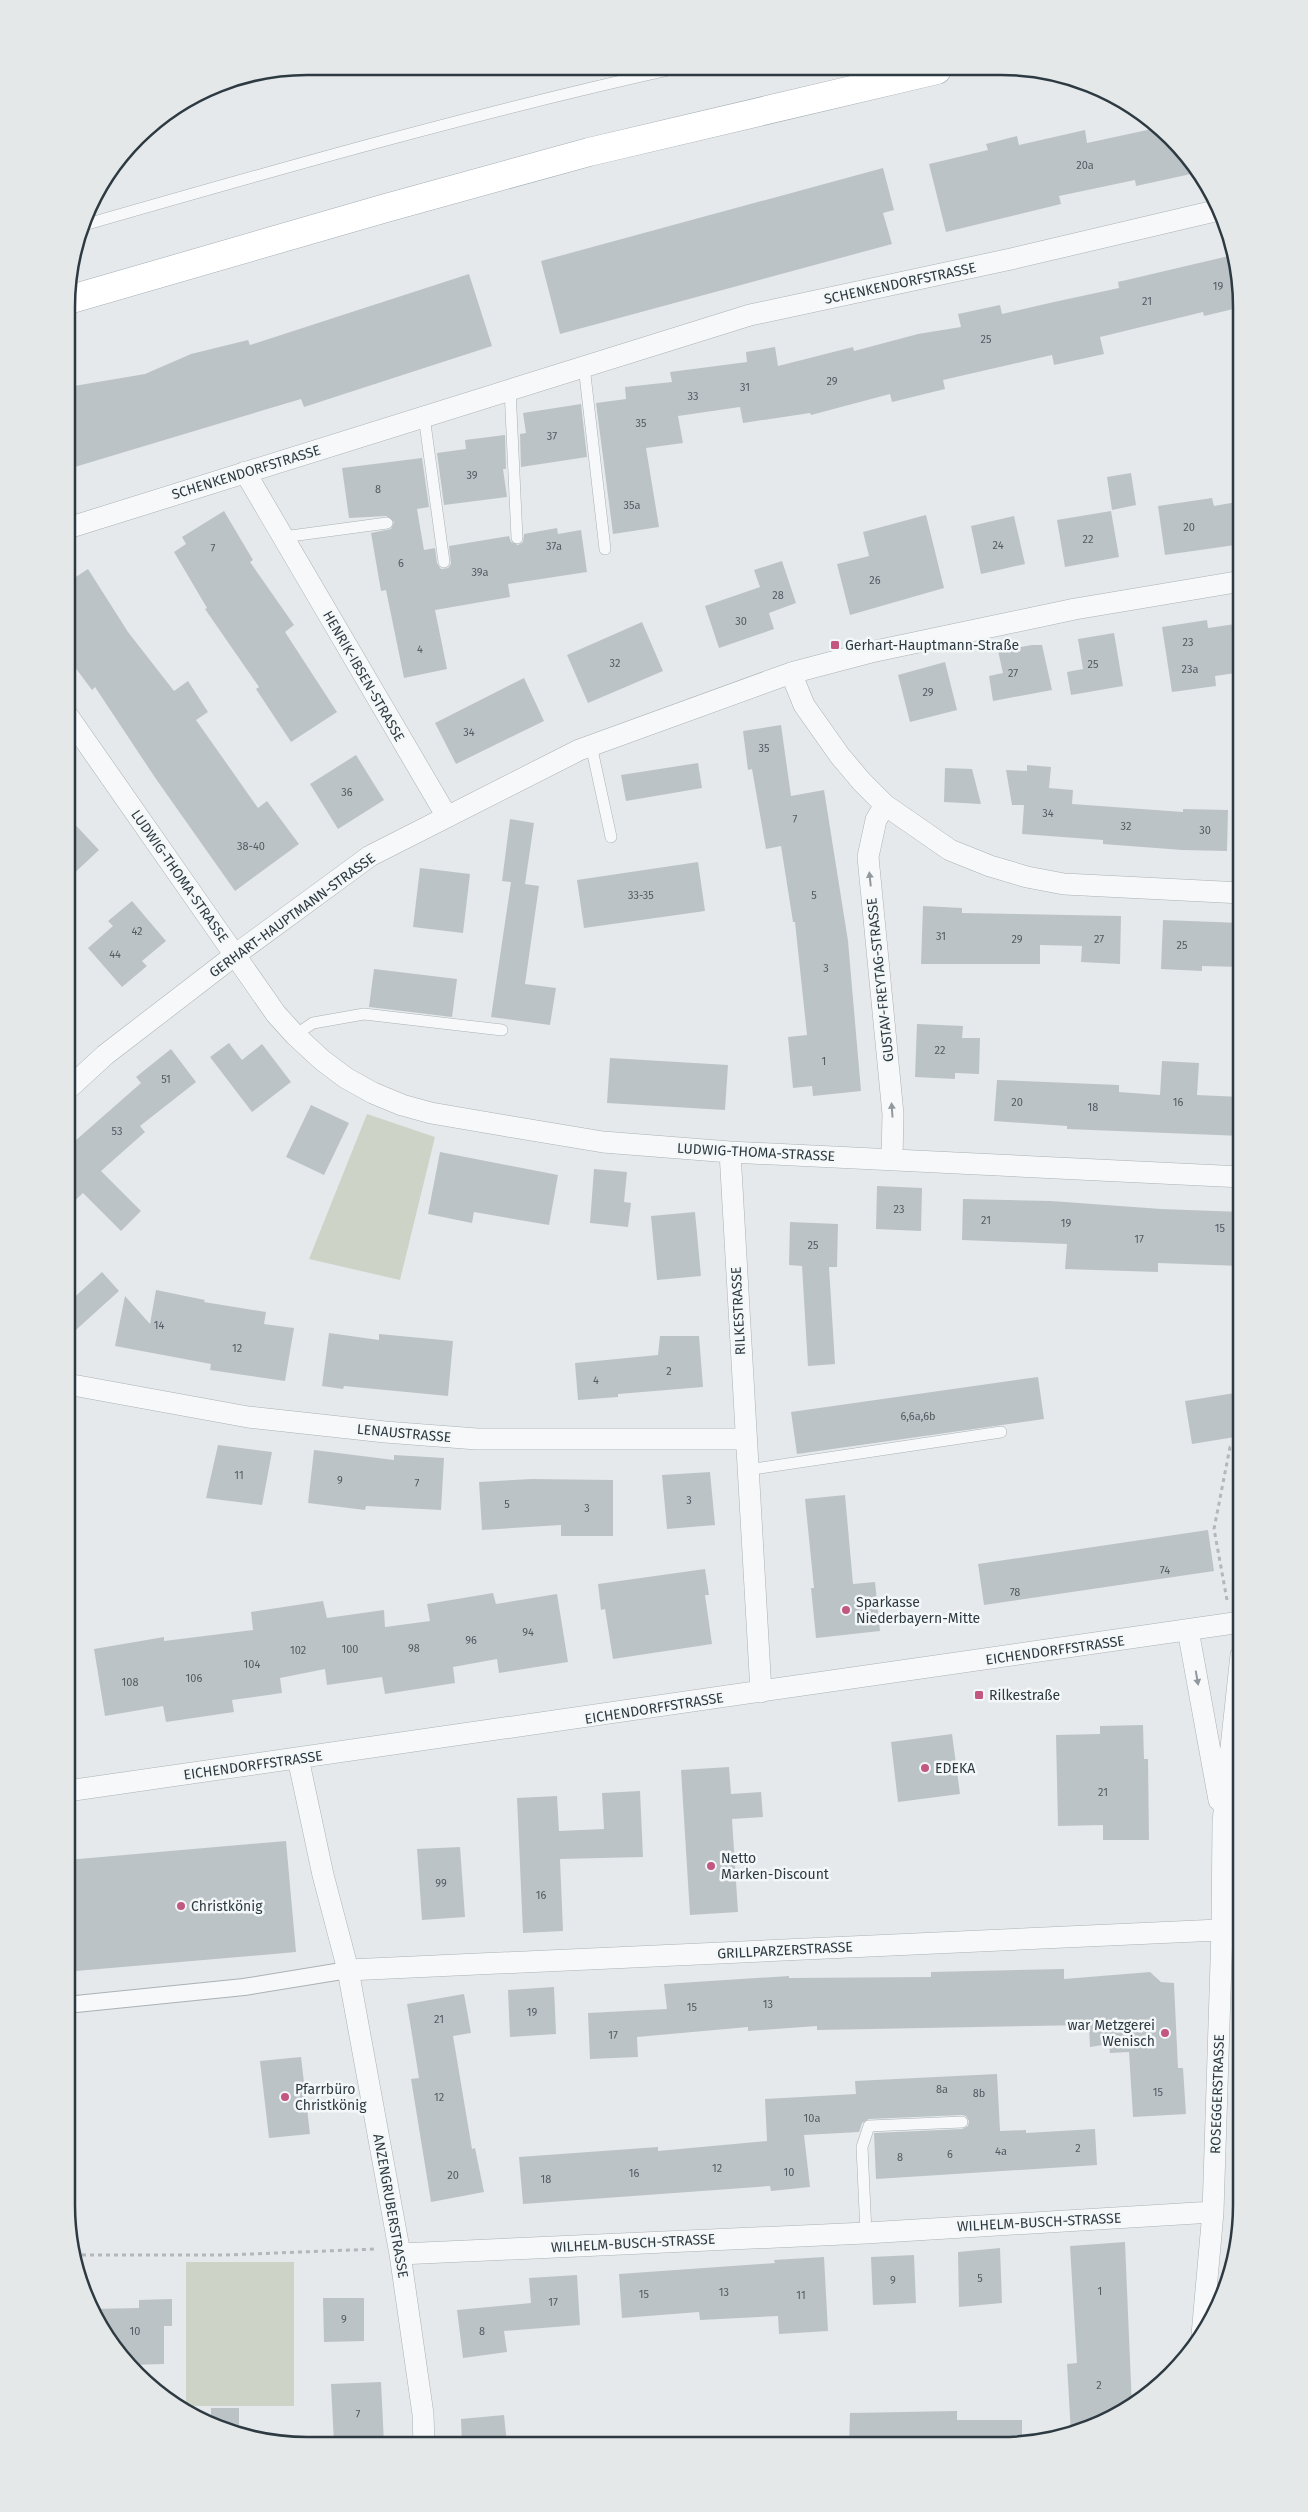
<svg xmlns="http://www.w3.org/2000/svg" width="1308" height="2512" viewBox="0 0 1308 2512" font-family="'Fira Sans',sans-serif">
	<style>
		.green { fill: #cdd4c7 }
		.building { fill: #bcc3c7 }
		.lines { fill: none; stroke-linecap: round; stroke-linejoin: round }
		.service-casing { stroke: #aab1b5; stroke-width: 12 }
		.pedestrian-casing { stroke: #aab1b5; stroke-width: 18 }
		.minor-casing { stroke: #aab1b5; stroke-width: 22 }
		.primary-casing { stroke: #a5afb6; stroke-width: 29 }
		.path { stroke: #b3b7bb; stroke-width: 3; stroke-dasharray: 4 4; stroke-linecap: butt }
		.service { stroke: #f7f8f9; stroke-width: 11 }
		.pedestrian { stroke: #f7f8f9; stroke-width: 16 }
		.minor { stroke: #f7f8f9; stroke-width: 21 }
		.primary { stroke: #fff; stroke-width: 28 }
		.oneway { fill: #92999e }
		.poi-dot { fill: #c25780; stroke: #f4f7f8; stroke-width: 2 }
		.labels { text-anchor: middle; stroke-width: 5; stroke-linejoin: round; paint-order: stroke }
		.number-label { font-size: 11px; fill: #525c63 }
		.street-label { font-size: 14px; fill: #2e3a42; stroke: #f4f7f8 }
		.poi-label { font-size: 14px; fill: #2e3a42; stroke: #f4f7f8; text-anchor: start }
		.rim { fill: none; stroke: #2e3a42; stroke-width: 2.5 }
	</style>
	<rect width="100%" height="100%" fill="#e5e9eb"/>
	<path class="green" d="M 367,1114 L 435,1137 L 400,1280 L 309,1259 Z
		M 186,2262 L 294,2262 L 294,2406 L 186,2406 Z"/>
	<path class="building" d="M 1161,127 L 1200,172 L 1136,186 L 1135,180 L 1059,196 L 1061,204 L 946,232 L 929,164 L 988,150 L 986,144 L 1017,136 L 1019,145 L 1085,130 L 1087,143 Z
		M 883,168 L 894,210 L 883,213 L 892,244 L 560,334 L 541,261 Z
		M 1233,255 L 1242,307 L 1204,316 L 1203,312 L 1100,337 L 1104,354 L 1054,365 L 1052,355 L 943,380 L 945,389 L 892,402 L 890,394 L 811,415 L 810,413 L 743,423 L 740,407 L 678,416 L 683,443 L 646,448 L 659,527 L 613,534 L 596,403 L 626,399 L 625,387 L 672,382 L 670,372 L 747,362 L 746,352 L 775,347 L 778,366 L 853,347 L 854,351 L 918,334 L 961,327 L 958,314 L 1000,305 L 1002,314 L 1054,302 L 1119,288 L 1118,282 Z
		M 469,274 L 492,346 L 304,407 L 301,399 L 68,469 L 68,387 L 145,374 L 191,354 L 248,340 L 250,345 Z
		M 581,404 L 587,457 L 521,467 L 520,434 L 526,433 L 523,413 Z
		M 505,435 L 506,469 L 503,469 L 507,497 L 444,505 L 437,453 L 466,449 L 465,440 Z
		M 422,458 L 429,507 L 417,509 L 424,550 L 435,548 L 437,563 L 441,569 L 448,568 L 451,564 L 449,546 L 509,536 L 511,542 L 518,545 L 523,542 L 524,534 L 557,528 L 558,534 L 581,530 L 587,572 L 508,584 L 510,597 L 435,610 L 447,669 L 404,678 L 386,590 L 381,591 L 371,533 L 391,529 L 394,522 L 386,516 L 349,518 L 342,468 Z
		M 1131,473 L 1136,505 L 1112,510 L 1107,477 Z
		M 1212,498 L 1214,506 L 1242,501 L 1242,544 L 1165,555 L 1158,506 Z
		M 224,511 L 253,560 L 250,562 L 294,625 L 285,632 L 337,712 L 291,742 L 256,689 L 259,687 L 205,609 L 207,608 L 174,552 L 186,544 L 182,537 Z
		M 1111,511 L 1119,557 L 1065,567 L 1057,520 Z
		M 926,515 L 944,588 L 850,615 L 837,564 L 869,556 L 863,532 Z
		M 1014,516 L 1025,564 L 981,574 L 971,526 Z
		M 782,561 L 796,603 L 769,613 L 774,629 L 719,648 L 705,606 L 760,587 L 754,570 Z
		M 88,569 L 128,632 L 174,691 L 188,681 L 208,712 L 196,720 L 258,808 L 267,801 L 299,844 L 235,891 L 156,779 L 95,687 L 92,690 L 68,658 L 68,582 Z
		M 1207,620 L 1208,628 L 1242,623 L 1242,672 L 1215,676 L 1216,686 L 1172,692 L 1162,627 Z
		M 642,622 L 663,671 L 588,703 L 567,655 Z
		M 1114,633 L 1123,686 L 1071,695 L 1067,672 L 1083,669 L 1078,639 Z
		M 1032,645 L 1042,645 L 1052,690 L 993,701 L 989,676 L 1003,673 L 998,651 Z
		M 945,662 L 957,710 L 910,722 L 898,675 Z
		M 524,678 L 544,721 L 456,764 L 435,723 Z
		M 781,725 L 791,796 L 824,790 L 848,941 L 861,1091 L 813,1096 L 812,1086 L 793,1088 L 788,1037 L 807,1035 L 795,922 L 793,922 L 781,846 L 766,849 L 752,769 L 748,770 L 743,731 Z
		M 356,755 L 384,800 L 338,829 L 310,784 Z
		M 698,763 L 702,788 L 626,801 L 621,775 Z
		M 1027,765 L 1051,767 L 1049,788 L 1073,790 L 1072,804 L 1183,812 L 1183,809 L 1228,810 L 1227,851 L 1182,850 L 1103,844 L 1103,840 L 1022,834 L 1024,805 L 1012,805 L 1006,770 L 1027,771 Z
		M 945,768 L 972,769 L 981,804 L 944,802 Z
		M 68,817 L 99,850 L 68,879 Z
		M 510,819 L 534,823 L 525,884 L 539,886 L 525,984 L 556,988 L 550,1025 L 491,1017 L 511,882 L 502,881 Z
		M 698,862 L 705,911 L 584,928 L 577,880 Z
		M 420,868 L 470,874 L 463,933 L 413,927 Z
		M 132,901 L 166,941 L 142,961 L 147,966 L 122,987 L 88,948 L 113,926 L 108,921 Z
		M 923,906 L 962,908 L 962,913 L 1121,916 L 1120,964 L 1081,962 L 1082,946 L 1040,945 L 1040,964 L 921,964 Z
		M 1163,920 L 1242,923 L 1242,967 L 1202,966 L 1202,971 L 1161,969 Z
		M 374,969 L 457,979 L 452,1017 L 369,1007 Z
		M 917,1024 L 963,1026 L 962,1038 L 980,1038 L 979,1074 L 955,1073 L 955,1079 L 915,1077 Z
		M 229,1043 L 242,1060 L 262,1044 L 291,1082 L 252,1112 L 210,1057 Z
		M 171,1049 L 196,1082 L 140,1126 L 145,1132 L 101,1171 L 141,1211 L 121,1231 L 83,1193 L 67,1208 L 67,1148 L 141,1083 L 136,1077 Z
		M 610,1058 L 728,1065 L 725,1110 L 607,1103 Z
		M 1162,1061 L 1199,1063 L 1197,1095 L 1242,1097 L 1242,1136 L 1067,1129 L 1067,1126 L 994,1121 L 997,1080 L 1119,1085 L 1119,1092 L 1160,1095 Z
		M 311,1105 L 349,1123 L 324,1175 L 286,1157 Z
		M 440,1152 L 558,1175 L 549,1225 L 474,1212 L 472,1223 L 428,1214 Z
		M 594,1169 L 627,1172 L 624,1202 L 631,1203 L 628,1227 L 590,1223 Z
		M 877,1186 L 922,1188 L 921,1231 L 876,1229 Z
		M 963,1199 L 1051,1201 L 1161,1209 L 1242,1212 L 1241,1266 L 1158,1263 L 1158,1272 L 1065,1269 L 1067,1244 L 962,1240 Z
		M 695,1212 L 701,1276 L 657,1280 L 651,1216 Z
		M 790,1222 L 838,1224 L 837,1267 L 829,1267 L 835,1364 L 808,1366 L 802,1266 L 789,1265 Z
		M 102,1272 L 119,1291 L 67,1338 L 67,1304 Z
		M 156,1290 L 205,1300 L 204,1302 L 266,1312 L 264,1324 L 294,1328 L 285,1381 L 210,1370 L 211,1364 L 115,1346 L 125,1296 L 150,1324 Z
		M 329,1333 L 379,1340 L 379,1334 L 453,1341 L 448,1396 L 344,1386 L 343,1389 L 322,1386 Z
		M 660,1336 L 699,1336 L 703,1387 L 618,1394 L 618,1397 L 578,1400 L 575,1363 L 658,1355 Z
		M 1038,1377 L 1044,1419 L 797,1454 L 791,1412 Z
		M 1241,1392 L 1241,1436 L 1192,1444 L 1185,1401 Z
		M 218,1445 L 272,1452 L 262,1505 L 206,1498 Z
		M 314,1450 L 394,1460 L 394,1455 L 444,1458 L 441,1510 L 366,1506 L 365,1510 L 308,1503 Z
		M 710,1472 L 715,1525 L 667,1529 L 662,1475 Z
		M 532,1479 L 613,1480 L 613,1536 L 561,1536 L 561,1525 L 482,1530 L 479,1482 Z
		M 845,1495 L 853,1584 L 875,1582 L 880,1631 L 816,1638 L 811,1588 L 814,1588 L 805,1499 Z
		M 1208,1530 L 1214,1571 L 984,1605 L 978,1564 Z
		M 705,1569 L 709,1595 L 705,1595 L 712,1644 L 613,1659 L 605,1609 L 601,1610 L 598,1584 Z
		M 493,1593 L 496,1604 L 557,1594 L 568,1662 L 499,1673 L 497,1659 L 453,1667 L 455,1683 L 385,1694 L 382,1677 L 327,1685 L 325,1669 L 280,1678 L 282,1693 L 232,1700 L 234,1712 L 166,1722 L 163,1706 L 105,1716 L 94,1649 L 164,1637 L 164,1641 L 253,1630 L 251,1612 L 323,1601 L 327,1618 L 384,1610 L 385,1627 L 430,1621 L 427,1604 Z
		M 1143,1725 L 1144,1759 L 1148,1759 L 1149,1840 L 1103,1840 L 1103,1825 L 1058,1826 L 1056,1735 L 1100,1734 L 1100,1726 Z
		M 952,1734 L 960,1794 L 898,1802 L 891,1742 Z
		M 729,1767 L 731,1794 L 761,1792 L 763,1817 L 732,1819 L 738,1912 L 690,1915 L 681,1770 Z
		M 640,1791 L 643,1857 L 560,1859 L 563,1931 L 523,1933 L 517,1798 L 557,1796 L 559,1831 L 604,1829 L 602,1793 Z
		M 286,1841 L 296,1952 L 76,1971 L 67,1860 Z
		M 460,1847 L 465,1917 L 422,1920 L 417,1849 Z
		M 1064,1969 L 1064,1979 L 1150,1972 L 1161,1982 L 1174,1983 L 1178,2068 L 1183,2068 L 1186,2114 L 1133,2117 L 1129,2052 L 1110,2053 L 1109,2044 L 1090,2047 L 1089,2025 L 817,2030 L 817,2026 L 748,2031 L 748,2027 L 637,2037 L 638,2057 L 590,2059 L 588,2013 L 667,2009 L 664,1984 L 789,1976 L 789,1978 L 931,1977 L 931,1972 Z
		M 554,1987 L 556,2034 L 510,2037 L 508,1990 Z
		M 464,1994 L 471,2033 L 453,2036 L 472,2149 L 475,2148 L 484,2192 L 431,2202 L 411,2079 L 419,2078 L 407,2004 Z
		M 301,2057 L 310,2134 L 269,2138 L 260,2061 Z
		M 997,2074 L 1000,2131 L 1026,2130 L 1026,2133 L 1095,2129 L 1097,2165 L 876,2179 L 874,2133 L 962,2129 L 968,2126 L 969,2121 L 966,2116 L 962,2115 L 869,2119 L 862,2123 L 859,2132 L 804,2135 L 810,2187 L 771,2191 L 770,2186 L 523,2204 L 519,2157 L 658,2147 L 658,2151 L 767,2141 L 765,2099 L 856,2094 L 855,2081 Z
		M 1125,2242 L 1132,2407 L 1078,2433 L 1071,2434 L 1067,2364 L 1077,2363 L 1070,2246 Z
		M 1000,2248 L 1002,2303 L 959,2307 L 958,2252 Z
		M 914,2255 L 916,2303 L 873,2305 L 871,2257 Z
		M 824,2257 L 828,2331 L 779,2334 L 778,2316 L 700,2320 L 699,2312 L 622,2318 L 619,2274 L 775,2263 L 774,2260 Z
		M 577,2275 L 580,2325 L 504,2331 L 507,2352 L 463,2358 L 457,2310 L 531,2303 L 529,2278 Z
		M 323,2298 L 364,2298 L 364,2341 L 324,2342 Z
		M 172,2299 L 172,2326 L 164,2326 L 164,2364 L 130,2365 L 107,2339 L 92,2309 L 139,2308 L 139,2300 Z
		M 381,2382 L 384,2444 L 334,2444 L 331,2384 Z
		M 211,2408 L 239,2408 L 239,2434 L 211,2425 Z
		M 957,2411 L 957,2420 L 1022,2420 L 1022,2442 L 1001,2446 L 849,2445 L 850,2413 Z
		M 504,2415 L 507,2444 L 462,2444 L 461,2419 Z"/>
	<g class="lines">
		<defs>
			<path id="service" d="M 84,225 C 279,169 475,113 673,69
				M 584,366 L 605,549
				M 510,389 L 517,538
				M 424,416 L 444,562
				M 283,537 L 387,523
				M 591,745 L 611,837
				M 295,1035 L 313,1023 L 364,1014 L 502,1030
				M 747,1470 L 1001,1432
				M 866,2233 L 862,2147 L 869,2126 L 962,2122"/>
			<path id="pedestrian" d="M 66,2005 L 244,1987 L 348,1970"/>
			<path id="minor" d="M 245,472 L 446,815
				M 68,528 L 750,315 L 1011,259 L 1219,210
				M 791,673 L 804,705 L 840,756 L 862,782 L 885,805 L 950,850 L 990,866 L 1027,877 L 1064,884 L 1242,893
				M 68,716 L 276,1014 L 295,1035 L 322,1060 L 346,1078 L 373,1093 L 402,1105 L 431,1113 L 507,1126 L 603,1142 L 730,1152 L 1242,1177
				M 885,805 L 876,820 L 868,857 L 893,1114 L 892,1159
				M 67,1090 L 105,1055 L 235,955 L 370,856 L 579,750 L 791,673 L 871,652 L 1075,609 L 1242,581
				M 730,1152 L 761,1692
				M 67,1384 L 248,1417 L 385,1432 L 477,1439 L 745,1439
				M 1188,1630 L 1219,1800
				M 298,1758 L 323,1875 L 348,1970 L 400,2254 L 423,2414 L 424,2444
				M 67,1791 L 1241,1622
				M 348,1970 L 1241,1929
				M 400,2254 L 866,2233 L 1213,2212
				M 1202,2335 L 1213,2212 L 1222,1931 L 1223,1822 L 1241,1655"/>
			<path id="primary" d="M 68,300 L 386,208 L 589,152 L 937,70"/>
		</defs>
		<use href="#service" class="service-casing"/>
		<use href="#pedestrian" class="pedestrian-casing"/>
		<use href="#minor" class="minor-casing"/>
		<use href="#primary" class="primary-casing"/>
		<path class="path" d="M 1227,1600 L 1214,1529 L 1230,1447 L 1241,1445
			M 74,2255 L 226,2255 L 376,2249"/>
		<use href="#service" class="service"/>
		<use href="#pedestrian" class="pedestrian"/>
		<use href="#minor" class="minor"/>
		<use href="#primary" class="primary"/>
	</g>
	<defs><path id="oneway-solid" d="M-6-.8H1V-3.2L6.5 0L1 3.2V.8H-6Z" transform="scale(1.25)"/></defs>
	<g class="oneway">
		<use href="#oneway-solid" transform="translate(870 879) rotate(-96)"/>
		<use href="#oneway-solid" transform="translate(892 1110) rotate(-94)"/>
		<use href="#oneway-solid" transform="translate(1197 1678) rotate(80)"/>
	</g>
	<g class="poi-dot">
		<rect x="830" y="640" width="10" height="10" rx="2.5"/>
		<circle cx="846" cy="1610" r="5"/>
		<rect x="974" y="1690" width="10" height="10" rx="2.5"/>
		<circle cx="925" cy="1768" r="5"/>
		<circle cx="711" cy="1866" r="5"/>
		<circle cx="181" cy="1906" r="5"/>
		<circle cx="1165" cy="2033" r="5"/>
		<circle cx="285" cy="2097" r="5"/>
	</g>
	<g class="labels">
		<g class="number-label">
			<text x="1085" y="169">20a</text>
			<text x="1218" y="290">19</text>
			<text x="1147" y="305">21</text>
			<text x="986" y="343">25</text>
			<text x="832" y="385">29</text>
			<text x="745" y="391">31</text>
			<text x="693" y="400">33</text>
			<text x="641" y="427">35</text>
			<text x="552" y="440">37</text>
			<text x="472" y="479">39</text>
			<text x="378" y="493">8</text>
			<text x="632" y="509">35a</text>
			<text x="1189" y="531">20</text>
			<text x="1088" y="543">22</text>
			<text x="998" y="549">24</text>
			<text x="554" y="550">37a</text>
			<text x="213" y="552">7</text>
			<text x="401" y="567">6</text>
			<text x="480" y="576">39a</text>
			<text x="875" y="584">26</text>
			<text x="778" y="599">28</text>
			<text x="741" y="625">30</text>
			<text x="1188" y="646">23</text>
			<text x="420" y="653">4</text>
			<text x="615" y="667">32</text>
			<text x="1093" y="668">25</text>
			<text x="1190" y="673">23a</text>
			<text x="1013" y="677">27</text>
			<text x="928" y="696">29</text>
			<text x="469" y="736">34</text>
			<text x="764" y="752">35</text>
			<text x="347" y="796">36</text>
			<text x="1048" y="817">34</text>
			<text x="795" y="823">7</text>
			<text x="1126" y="830">32</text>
			<text x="1205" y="834">30</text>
			<text x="251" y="850">38-40</text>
			<text x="641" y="899">33-35</text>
			<text x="814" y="899">5</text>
			<text x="137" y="935">42</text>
			<text x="941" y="940">31</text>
			<text x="1017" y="943">29</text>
			<text x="1099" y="943">27</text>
			<text x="1182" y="949">25</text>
			<text x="115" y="958">44</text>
			<text x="826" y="972">3</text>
			<text x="940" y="1054">22</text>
			<text x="824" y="1065">1</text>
			<text x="166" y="1083">51</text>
			<text x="1017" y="1106">20</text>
			<text x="1178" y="1106">16</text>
			<text x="1093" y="1111">18</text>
			<text x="117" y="1135">53</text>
			<text x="899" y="1213">23</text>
			<text x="986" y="1224">21</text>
			<text x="1066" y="1227">19</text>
			<text x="1220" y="1232">15</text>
			<text x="1139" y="1243">17</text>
			<text x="813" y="1249">25</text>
			<text x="159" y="1329">14</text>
			<text x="237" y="1352">12</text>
			<text x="669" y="1375">2</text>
			<text x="596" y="1384">4</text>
			<text x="918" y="1420">6,6a,6b</text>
			<text x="239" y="1479">11</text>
			<text x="340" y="1484">9</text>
			<text x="417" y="1487">7</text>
			<text x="689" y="1504">3</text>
			<text x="507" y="1508">5</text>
			<text x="587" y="1512">3</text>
			<text x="1165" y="1574">74</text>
			<text x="1015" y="1596">78</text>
			<text x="528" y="1636">94</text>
			<text x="471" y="1644">96</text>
			<text x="414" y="1652">98</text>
			<text x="350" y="1653">100</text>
			<text x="298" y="1654">102</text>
			<text x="252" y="1668">104</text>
			<text x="194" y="1682">106</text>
			<text x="130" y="1686">108</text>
			<text x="1103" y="1796">21</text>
			<text x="441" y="1887">99</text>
			<text x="541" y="1899">16</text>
			<text x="768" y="2008">13</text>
			<text x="692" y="2011">15</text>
			<text x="532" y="2016">19</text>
			<text x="439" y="2023">21</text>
			<text x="613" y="2039">17</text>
			<text x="942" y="2093">8a</text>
			<text x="1158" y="2096">15</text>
			<text x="979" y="2097">8b</text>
			<text x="439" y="2101">12</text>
			<text x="812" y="2122">10a</text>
			<text x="1078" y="2152">2</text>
			<text x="1001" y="2155">4a</text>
			<text x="950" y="2158">6</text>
			<text x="900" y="2161">8</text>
			<text x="717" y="2172">12</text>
			<text x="789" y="2176">10</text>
			<text x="634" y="2177">16</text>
			<text x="453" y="2179">20</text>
			<text x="546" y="2183">18</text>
			<text x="980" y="2282">5</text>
			<text x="893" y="2284">9</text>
			<text x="1100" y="2295">1</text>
			<text x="724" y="2296">13</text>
			<text x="644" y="2298">15</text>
			<text x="801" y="2299">11</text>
			<text x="553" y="2306">17</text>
			<text x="344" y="2323">9</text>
			<text x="135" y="2335">10</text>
			<text x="482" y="2335">8</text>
			<text x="1099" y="2389">2</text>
			<text x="358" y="2418">7</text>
		</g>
		<g class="street-label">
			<text transform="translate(900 283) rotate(-12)" y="5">SCHENKENDORFSTRASSE</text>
			<text transform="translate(246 472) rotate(-17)" y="5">SCHENKENDORFSTRASSE</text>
			<text transform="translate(364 676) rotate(60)" y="5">HENRIK-IBSEN-STRASSE</text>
			<text transform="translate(180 876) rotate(55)" y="5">LUDWIG-THOMA-STRASSE</text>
			<text transform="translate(292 915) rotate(-36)" y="5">GERHART-HAUPTMANN-STRASSE</text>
			<text transform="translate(880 980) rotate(-96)" y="5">GUSTAV-FREYTAG-STRASSE</text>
			<text transform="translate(756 1152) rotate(3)" y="5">LUDWIG-THOMA-STRASSE</text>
			<text transform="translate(738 1311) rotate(-93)" y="5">RILKESTRASSE</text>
			<text transform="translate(404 1433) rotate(5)" y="5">LENAUSTRASSE</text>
			<text transform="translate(1055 1650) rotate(-8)" y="5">EICHENDORFFSTRASSE</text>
			<text transform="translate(654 1708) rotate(-9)" y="5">EICHENDORFFSTRASSE</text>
			<text transform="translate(253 1765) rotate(-8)" y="5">EICHENDORFFSTRASSE</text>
			<text transform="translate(785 1950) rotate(-3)" y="5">GRILLPARZERSTRASSE</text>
			<text transform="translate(1217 2094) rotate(-88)" y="5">ROSEGGERSTRASSE</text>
			<text transform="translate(391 2206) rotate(80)" y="5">ANZENGRUBERSTRASSE</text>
			<text transform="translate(1039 2222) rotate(-3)" y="5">WILHELM-BUSCH-STRASSE</text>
			<text transform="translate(633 2243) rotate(-3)" y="5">WILHELM-BUSCH-STRASSE</text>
		</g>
		<g class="poi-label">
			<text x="845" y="650">Gerhart-Hauptmann-Straße</text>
			<text x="856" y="1607">Sparkasse<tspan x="856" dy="16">Niederbayern-Mitte</tspan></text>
			<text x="989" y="1700">Rilkestraße</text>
			<text x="935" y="1773">EDEKA</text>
			<text x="721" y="1863">Netto<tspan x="721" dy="16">Marken-Discount</tspan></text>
			<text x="191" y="1911">Christkönig</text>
			<text x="1155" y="2030" text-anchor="end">war Metzgerei<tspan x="1155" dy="16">Wenisch</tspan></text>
			<text x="295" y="2094">Pfarrbüro<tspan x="295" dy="16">Christkönig</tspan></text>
		</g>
	</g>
	<path d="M0 0H1308V2512H0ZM307 75H1001A232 232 0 0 1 1233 307V2205A232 232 0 0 1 1001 2437H307A232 232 0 0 1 75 2205V307A232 232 0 0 1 307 75Z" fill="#e4e8e9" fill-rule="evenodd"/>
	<path class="rim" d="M307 75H1001A232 232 0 0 1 1233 307V2205A232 232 0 0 1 1001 2437H307A232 232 0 0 1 75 2205V307A232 232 0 0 1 307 75Z"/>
</svg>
